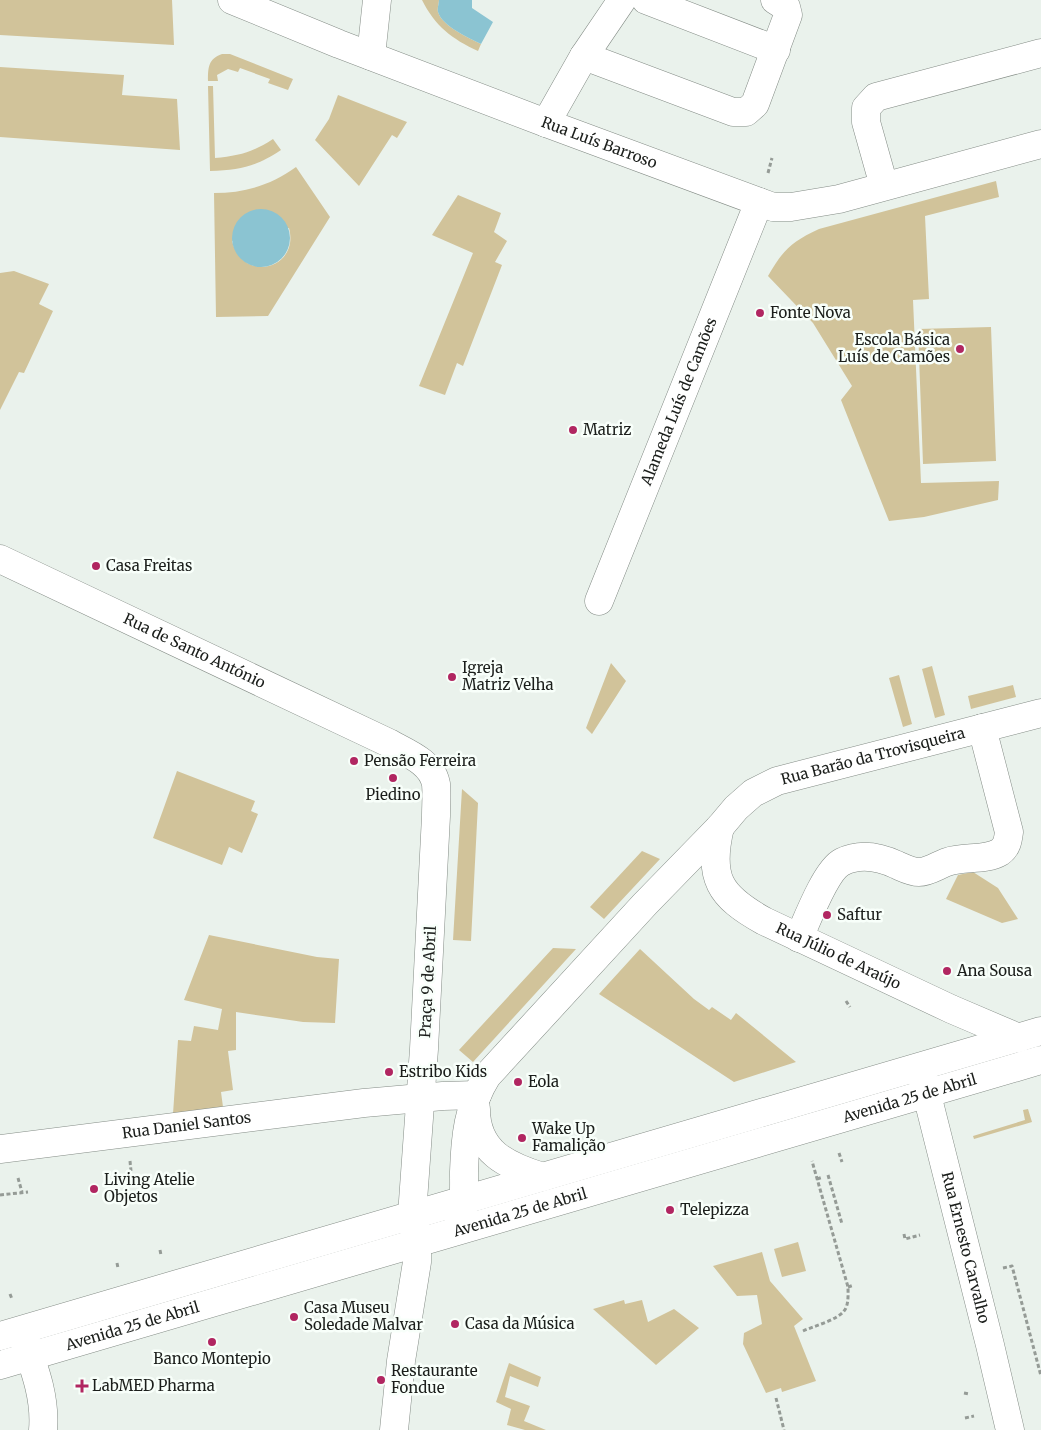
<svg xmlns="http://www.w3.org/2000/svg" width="1041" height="1430" viewBox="0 0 1041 1430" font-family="Merriweather,serif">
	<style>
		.green { fill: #d1c39a; fill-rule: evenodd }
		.water { fill: #8bc4d2 }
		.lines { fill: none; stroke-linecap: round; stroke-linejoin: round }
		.minor-casing { stroke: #848c86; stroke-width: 29 }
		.major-casing { stroke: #848c86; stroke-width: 29 }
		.path { stroke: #959b96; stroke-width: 3; stroke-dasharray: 4 2.5; stroke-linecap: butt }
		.minor { stroke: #fff; stroke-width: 28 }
		.major { stroke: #fff; stroke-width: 28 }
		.poi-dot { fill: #b12661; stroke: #f8fffa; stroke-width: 2 }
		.labels { text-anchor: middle; stroke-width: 5; stroke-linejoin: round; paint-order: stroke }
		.street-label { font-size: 15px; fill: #1b1e1b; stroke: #f8fffa }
		.poi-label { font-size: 15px; fill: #1b1e1b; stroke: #f8fffa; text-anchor: start }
	</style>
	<rect width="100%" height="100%" fill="#eaf2ec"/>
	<path class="green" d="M 0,0 L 172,0 L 174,45 L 0,35 Z
		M 422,0 L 439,0 C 439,3 437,9 438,12 C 442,26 469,38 481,44 L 478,51 C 452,39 435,26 422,0 Z
		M 222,54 L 230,54 L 293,79 L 288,90 L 268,83 L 270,79 L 240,68 L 238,72 L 228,69 L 217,75 L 218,81 L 208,81 C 208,68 208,59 222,54 Z
		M 0,67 L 124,75 L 122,95 L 177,99 L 180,150 L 0,137 Z
		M 208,86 L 213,86 L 215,158 C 239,156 253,152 273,139 L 281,150 C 255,167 241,170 210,171 Z
		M 338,95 L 407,122 L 397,138 L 392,135 L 359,186 L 315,140 L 329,119 Z
		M 296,167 L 330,217 L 268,316 L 216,317 L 214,193 C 245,193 271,185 296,167 ZM 289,228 C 300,269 243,284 232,241 Z
		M 996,181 L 999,197 L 925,216 L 929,299 L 913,300 L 921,483 L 999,481 L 998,500 L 924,517 L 889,521 L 841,400 L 852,386 L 813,323 L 768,276 C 783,250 791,242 819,229 Z
		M 458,195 L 501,213 L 494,232 L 507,241 L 495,262 L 502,265 L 463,366 L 457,363 L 445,395 L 419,386 L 473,253 L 432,235 Z
		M 14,271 L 49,284 L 39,304 L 53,311 L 24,373 L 19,372 L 0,410 L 0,273 Z
		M 991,327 L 996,461 L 923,464 L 918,329 Z
		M 611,663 L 626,681 L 592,734 L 586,728 Z
		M 932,666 L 945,715 L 935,718 L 922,669 Z
		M 899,675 L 912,724 L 903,727 L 889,678 Z
		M 1013,685 L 1016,697 L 971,709 L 968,696 Z
		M 177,771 L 255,801 L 251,811 L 258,814 L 242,853 L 229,847 L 222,865 L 153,838 Z
		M 462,789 L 478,803 L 471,941 L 453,940 Z
		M 642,851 L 660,859 L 604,919 L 590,907 Z
		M 973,872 L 998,888 L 1018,919 L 1002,923 L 946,899 L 958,875 Z
		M 209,935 L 317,957 L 339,959 L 335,1023 L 303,1022 L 236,1012 L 236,1050 L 228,1051 L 233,1090 L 221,1092 L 223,1107 L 173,1114 L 178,1040 L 191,1041 L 194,1026 L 218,1030 L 222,1009 L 184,1000 Z
		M 553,948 L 576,949 L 473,1062 L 459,1050 Z
		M 640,949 L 694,999 L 709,1010 L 712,1007 L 731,1020 L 736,1013 L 796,1062 L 734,1082 L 599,994 Z
		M 1028,1109 L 1032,1122 L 974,1139 L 973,1136 L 1025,1120 L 1023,1110 Z
		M 798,1242 L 806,1271 L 782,1277 L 774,1249 Z
		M 762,1252 L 770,1281 L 803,1319 L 794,1326 L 816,1381 L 782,1392 L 781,1388 L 766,1393 L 743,1344 L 744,1333 L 762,1324 L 757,1295 L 737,1296 L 713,1266 Z
		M 624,1300 L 625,1304 L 642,1300 L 648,1322 L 674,1309 L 699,1328 L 656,1365 L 593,1309 Z
		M 509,1363 L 541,1377 L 538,1387 L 510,1376 L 505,1397 L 530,1406 L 524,1421 L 546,1430 L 525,1430 L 507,1425 L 511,1409 L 496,1402 Z"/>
	<path class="water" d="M 439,0 L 472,0 L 472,8 L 493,22 L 481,44 C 469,38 442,26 438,12 C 437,9 439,3 439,0 Z
		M232 238a29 29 0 1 1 58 0a29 29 0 1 1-58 0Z"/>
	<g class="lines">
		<defs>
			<g id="minor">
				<path id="s1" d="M 232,0 L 339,44 L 546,123 L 773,207 L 791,207 L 839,199 L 1041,144"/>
				<path d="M 646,0 L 776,50"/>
				<path d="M 371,56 L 377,0"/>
				<path d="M 584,56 L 733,112 L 746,112 L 755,104 L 788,15 L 786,7 L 775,0"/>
				<path d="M 546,123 L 584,56 L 622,0"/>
				<path d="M 884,186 L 866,122 L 866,108 L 876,97 L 1041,53"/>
				<path id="s2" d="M 0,559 L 389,743 C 407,753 432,762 436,784 C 437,794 436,806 436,816 L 424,1049 L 412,1215 L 417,1243 L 417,1262 L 401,1361 L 394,1430"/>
				<path id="s3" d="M 599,601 L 759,202"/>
				<path id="s4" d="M 720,827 C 708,878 719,896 764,921 L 951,1009 L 1019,1038"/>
				<path d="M 799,938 C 807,920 826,870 842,862 C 860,853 880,857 897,865 C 904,868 911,872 919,872 C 929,872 938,865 947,862 C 964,856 985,861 1000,852 C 1007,847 1008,840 1009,832 L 982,728"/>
				<path id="s5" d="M 921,1071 L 990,1345 L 1010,1430"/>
				<path d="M 476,1109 C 476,1152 507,1166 543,1177"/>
				<path id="s6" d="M 0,1149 L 364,1103 L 443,1096 L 477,1095"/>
				<path id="s7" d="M 459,1221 C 465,1205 464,1189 464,1172 C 465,1138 468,1106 487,1076 L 645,904 L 720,827 L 736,808 L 753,793 L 777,781 L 1041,713"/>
				<path d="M 22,1333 C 33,1365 46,1396 43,1430"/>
			</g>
			<g id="major">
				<path d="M 0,1336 L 1041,1031"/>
				<path id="s8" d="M 0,1365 L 1041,1060"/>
			</g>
		</defs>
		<use href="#minor" class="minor-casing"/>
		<use href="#major" class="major-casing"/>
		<path class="path" d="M 768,173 L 772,158
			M 846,1001 L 850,1007
			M 839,1153 L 842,1162
			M 130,1161 L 131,1171
			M 828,1175 L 842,1224
			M 18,1178 L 22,1192
			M 817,1179 L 823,1177
			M 0,1195 L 28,1192
			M 904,1234 L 905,1239 L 920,1235
			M 160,1250 L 161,1255
			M 117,1263 L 118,1268
			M 1003,1268 L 1012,1266 L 1041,1376
			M 848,1287 L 854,1285
			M 10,1294 L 12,1299
			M 803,1331 C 814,1326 837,1320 844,1311 C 849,1305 848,1294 848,1287 L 812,1161
			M 964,1393 L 969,1394
			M 776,1398 L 784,1430
			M 965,1418 L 974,1416"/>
		<use href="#minor" class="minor"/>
		<use href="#major" class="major"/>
	</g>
	<g class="poi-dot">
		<circle cx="760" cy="313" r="5"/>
		<circle cx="960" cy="349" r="5"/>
		<circle cx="573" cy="430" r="5"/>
		<circle cx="96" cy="566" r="5"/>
		<circle cx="452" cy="677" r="5"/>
		<circle cx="354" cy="761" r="5"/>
		<circle cx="393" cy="778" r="5"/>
		<circle cx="827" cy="915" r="5"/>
		<circle cx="947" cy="971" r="5"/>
		<circle cx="389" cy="1072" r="5"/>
		<circle cx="518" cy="1082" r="5"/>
		<circle cx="522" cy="1138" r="5"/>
		<circle cx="94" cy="1189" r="5"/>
		<circle cx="670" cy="1210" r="5"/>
		<circle cx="294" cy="1317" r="5"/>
		<circle cx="455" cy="1324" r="5"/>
		<circle cx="212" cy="1342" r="5"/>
		<circle cx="381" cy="1380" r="5"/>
		<path d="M79.5 1378.5h5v5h5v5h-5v5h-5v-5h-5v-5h5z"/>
	</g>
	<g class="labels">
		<g class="street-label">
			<text dy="5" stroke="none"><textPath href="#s1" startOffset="394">Rua Luís Barroso</textPath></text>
			<text dy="5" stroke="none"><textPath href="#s3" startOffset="215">Alameda Luís de Camões</textPath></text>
			<text dy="5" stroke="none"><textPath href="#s2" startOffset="215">Rua de Santo António</textPath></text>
			<text dy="5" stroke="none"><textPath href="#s7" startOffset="664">Rua Barão da Trovisqueira</textPath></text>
			<text dy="5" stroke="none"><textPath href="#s4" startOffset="198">Rua Júlio de Araújo</textPath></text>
			<text transform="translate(428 982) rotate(-87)" y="5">Praça 9 de Abril</text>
			<text dy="5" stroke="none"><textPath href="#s8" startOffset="948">Avenida 25 de Abril</textPath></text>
			<text dy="5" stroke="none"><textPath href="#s6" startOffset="188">Rua Daniel Santos</textPath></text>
			<text dy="5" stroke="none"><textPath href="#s8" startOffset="542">Avenida 25 de Abril</textPath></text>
			<text dy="5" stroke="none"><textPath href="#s5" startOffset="182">Rua Ernesto Carvalho</textPath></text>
			<text dy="5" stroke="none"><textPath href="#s8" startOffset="138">Avenida 25 de Abril</textPath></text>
		</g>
		<g class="poi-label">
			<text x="770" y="318">Fonte Nova</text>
			<text x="950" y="345" text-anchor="end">Escola Básica<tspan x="950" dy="17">Luís de Camões</tspan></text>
			<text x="583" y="435">Matriz</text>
			<text x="106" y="571">Casa Freitas</text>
			<text x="462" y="673">Igreja<tspan x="462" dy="17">Matriz Velha</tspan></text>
			<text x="364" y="766">Pensão Ferreira</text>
			<text x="393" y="800" text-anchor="middle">Piedino</text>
			<text x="837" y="920">Saftur</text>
			<text x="957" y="976">Ana Sousa</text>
			<text x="399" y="1077">Estribo Kids</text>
			<text x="528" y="1087">Eola</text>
			<text x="532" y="1134">Wake Up<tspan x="532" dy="17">Famalição</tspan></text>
			<text x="104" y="1185">Living Atelie<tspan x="104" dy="17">Objetos</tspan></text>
			<text x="680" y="1215">Telepizza</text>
			<text x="304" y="1313">Casa Museu<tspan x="304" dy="17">Soledade Malvar</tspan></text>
			<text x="465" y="1329">Casa da Música</text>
			<text x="212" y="1364" text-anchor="middle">Banco Montepio</text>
			<text x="391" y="1376">Restaurante<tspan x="391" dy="17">Fondue</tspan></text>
			<text x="92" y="1391">LabMED Pharma</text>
		</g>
	</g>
</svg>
